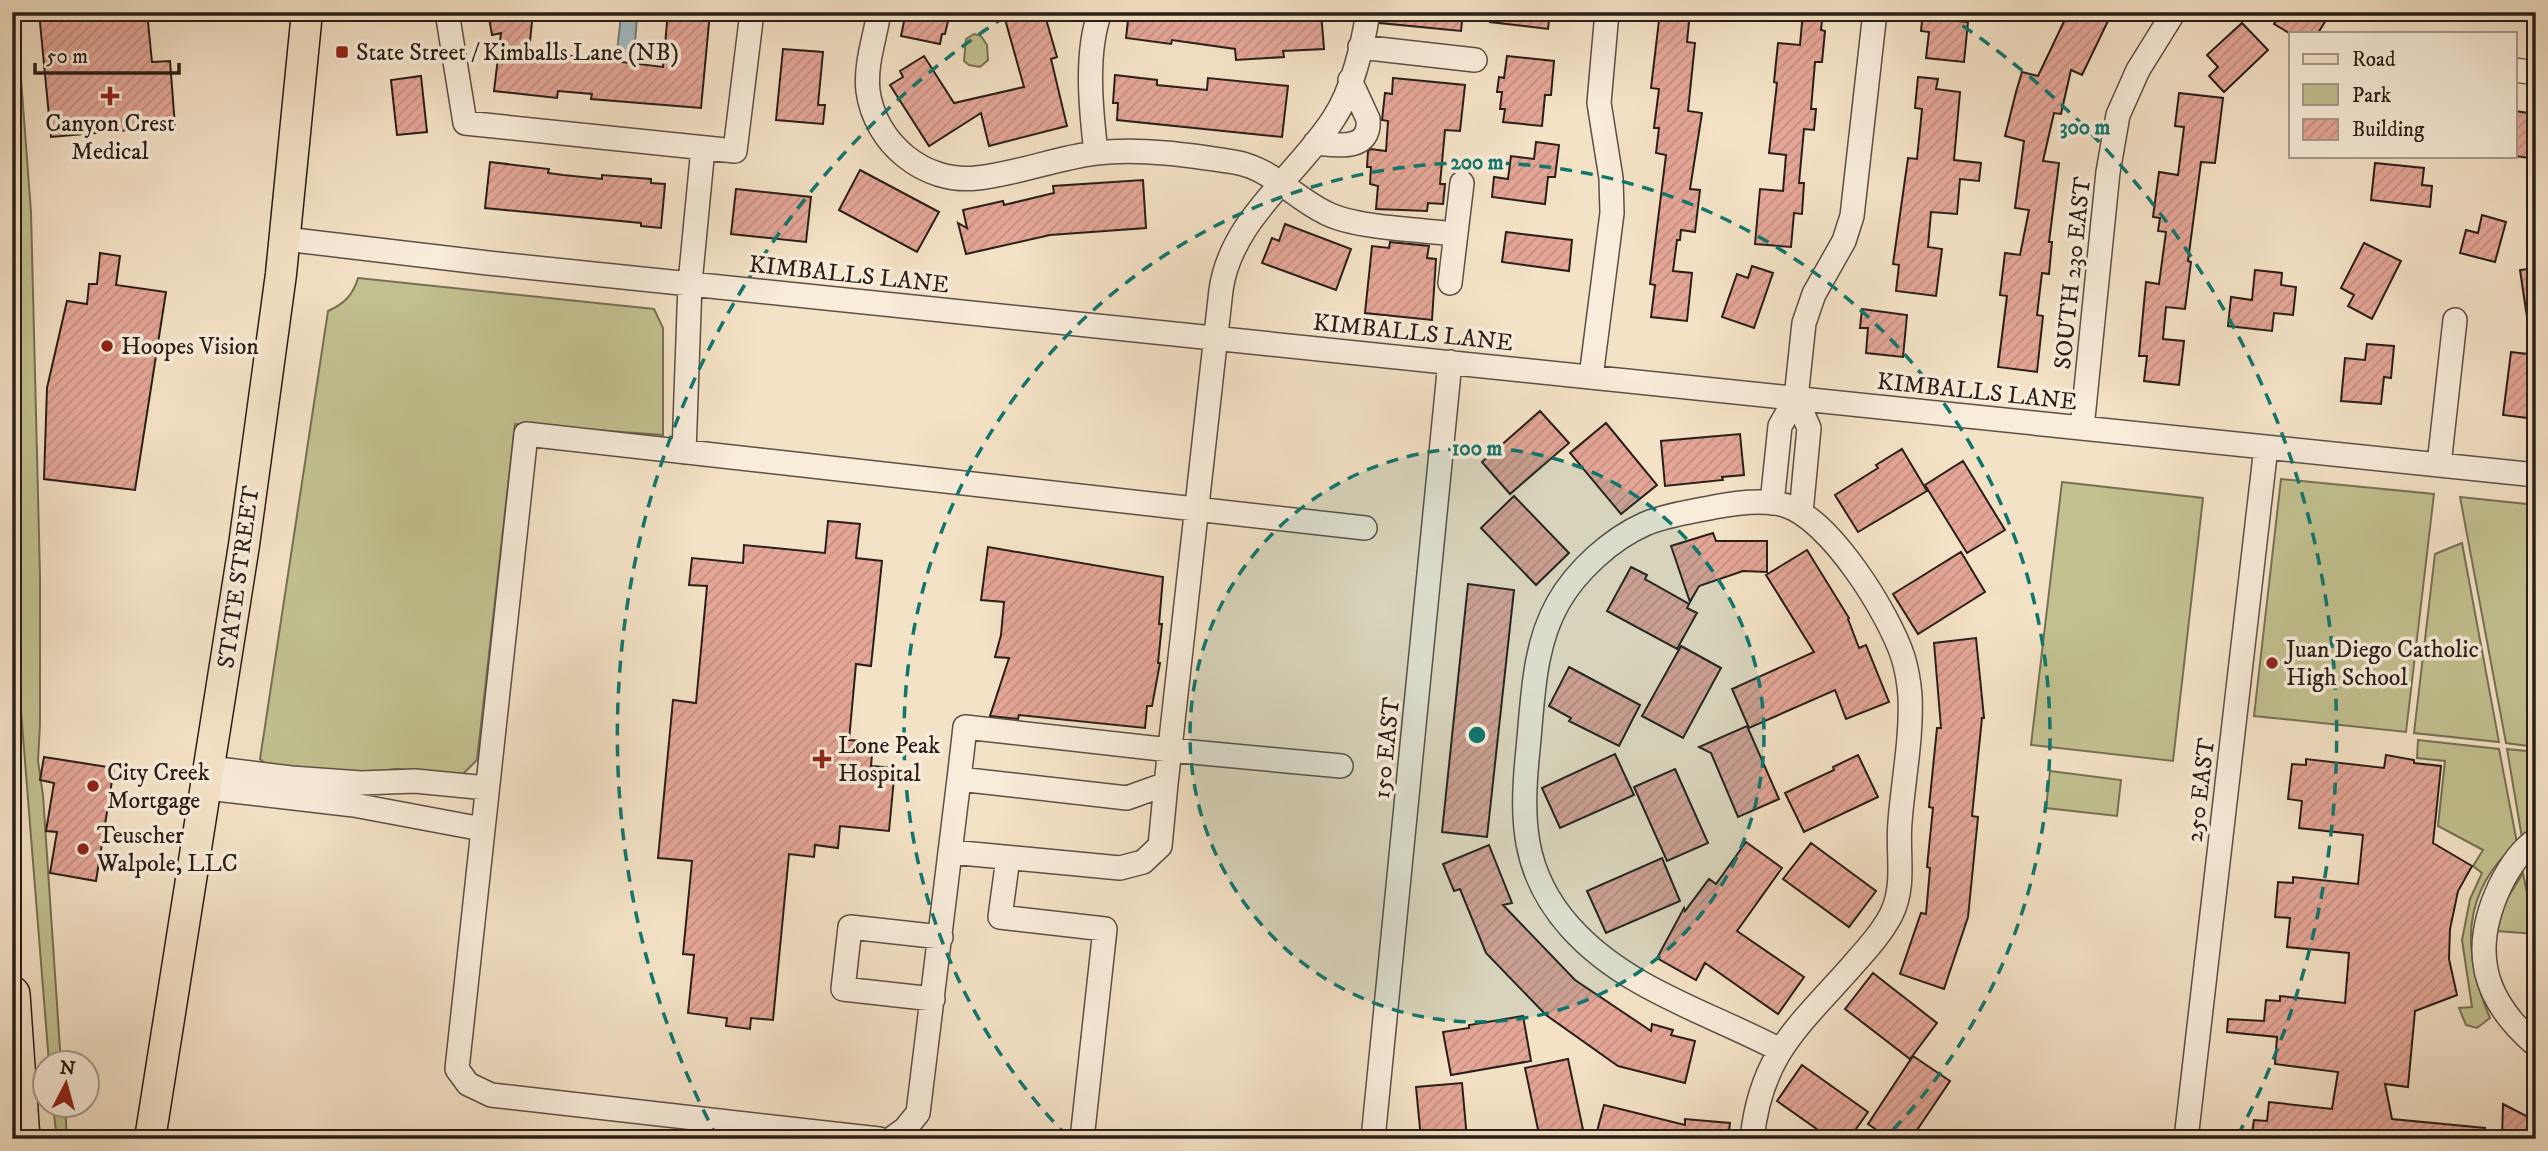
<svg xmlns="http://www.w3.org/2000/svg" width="2548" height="1151" viewBox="0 0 2548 1151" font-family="'IM FELL DW Pica',serif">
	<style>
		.green { fill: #c2c190; stroke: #767054; stroke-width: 2 }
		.water { fill: #a2bac1; stroke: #727c7d; stroke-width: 2 }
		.building { fill: url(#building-hatch); stroke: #291e18; stroke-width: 2 }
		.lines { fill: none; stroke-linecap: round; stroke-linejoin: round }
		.minor-casing { stroke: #5c4f44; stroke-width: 26 }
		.major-casing { stroke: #291e18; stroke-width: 33 }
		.highway-casing { stroke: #291e18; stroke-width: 38 }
		.minor { stroke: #f8ecda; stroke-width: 23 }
		.major { stroke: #f4e2c6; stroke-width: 30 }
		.highway { stroke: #f4e2c6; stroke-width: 35 }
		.ring { fill: none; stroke: #0f766e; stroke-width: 3.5; stroke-dasharray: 12 9 }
		.poi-dot { fill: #8f2418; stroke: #f8ecda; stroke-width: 2.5 }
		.labels { text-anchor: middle; stroke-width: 7; stroke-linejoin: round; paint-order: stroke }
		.poi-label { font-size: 24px; fill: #291e18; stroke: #f8ecda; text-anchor: start }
		.street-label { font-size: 24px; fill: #291e18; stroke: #f8ecda }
		.centre { fill: #0f766e; stroke: #f8ecda; stroke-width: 3.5 }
		.ring-label { font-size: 21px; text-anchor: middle; font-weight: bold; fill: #0f766e; stroke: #f8ecda; stroke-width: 7; stroke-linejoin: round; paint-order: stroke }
	</style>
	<defs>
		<pattern id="building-hatch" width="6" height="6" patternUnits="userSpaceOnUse" patternTransform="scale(1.75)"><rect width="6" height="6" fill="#e4a697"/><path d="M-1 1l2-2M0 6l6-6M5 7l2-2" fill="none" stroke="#c48e81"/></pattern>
	</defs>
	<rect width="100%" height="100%" fill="#f4e2c6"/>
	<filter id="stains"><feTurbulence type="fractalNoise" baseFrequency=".00286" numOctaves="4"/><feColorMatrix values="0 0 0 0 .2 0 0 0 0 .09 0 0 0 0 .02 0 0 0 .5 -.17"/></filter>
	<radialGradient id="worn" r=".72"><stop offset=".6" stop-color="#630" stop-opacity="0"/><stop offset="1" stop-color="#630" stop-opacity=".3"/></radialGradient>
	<path class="green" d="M 12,12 L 16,12 L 31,212 L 40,576 L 40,724 L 38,761 L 43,795 L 61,1064 L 49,1063 L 12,598 Z
		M 974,34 L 981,36 L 987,45 L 988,60 L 980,67 L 969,65 L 964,61 L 966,39 Z
		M 358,278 L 654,309 L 663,328 L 663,435 L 515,424 L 477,760 L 462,775 L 397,769 L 346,774 L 268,766 L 260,759 L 328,311 C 344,304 353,295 358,278 Z
		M 2281,479 L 2434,494 L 2406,732 L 2254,716 Z
		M 2062,482 L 2203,498 L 2173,761 L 2031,745 Z
		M 2460,497 L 2536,505 L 2536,747 L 2506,743 Z
		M 2462,543 L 2499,742 L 2414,733 L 2435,554 Z
		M 2418,740 L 2499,749 L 2517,843 C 2460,893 2462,953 2490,1018 L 2477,1028 L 2466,1025 L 2459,1008 L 2472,1007 L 2462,940 L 2470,899 L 2482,873 L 2473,866 L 2483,850 L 2438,826 L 2445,761 L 2417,758 Z
		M 2507,749 L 2536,752 L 2535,827 L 2522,838 Z
		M 2050,771 L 2121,780 L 2117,816 L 2046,808 Z
		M 2523,873 L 2535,934 L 2497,931 L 2505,902 Z
		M 53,1106 L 65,1106 L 67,1139 L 57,1139 Z"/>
	<path class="water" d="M 621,16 L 637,18 L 634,53 L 617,51 Z"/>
	<path class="building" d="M 39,12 L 147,12 L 152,62 L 170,61 L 175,126 L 51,137 Z
		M 488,12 L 533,12 L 529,51 L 663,67 L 668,12 L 710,12 L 701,108 L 591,99 L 592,94 L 558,91 L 557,98 L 494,91 L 501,33 L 492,35 Z
		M 906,12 L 950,12 L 945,34 L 942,34 L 940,44 L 901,36 Z
		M 1003,12 L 1044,12 L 1057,57 L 1051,59 L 1067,126 L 989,146 L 981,113 L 929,146 L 890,85 L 903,77 L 900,71 L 924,56 L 954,103 L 1024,87 Z
		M 1129,12 L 1321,12 L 1324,49 L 1283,51 L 1284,57 L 1236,60 L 1235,49 L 1172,40 L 1171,44 L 1126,38 Z
		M 1382,12 L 1463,12 L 1461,31 L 1380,23 Z
		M 1490,12 L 1550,12 L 1548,29 L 1490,22 Z
		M 1660,12 L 1690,12 L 1687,42 L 1695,43 L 1688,111 L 1702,113 L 1690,189 L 1700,190 L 1695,232 L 1681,230 L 1680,240 L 1677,240 L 1673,271 L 1692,273 L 1687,321 L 1651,317 L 1655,285 L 1650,284 L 1666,155 L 1656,153 L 1659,128 L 1654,128 L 1659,89 L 1651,88 Z
		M 1803,12 L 1823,12 L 1821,30 L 1825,31 L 1822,62 L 1815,62 L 1811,109 L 1816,109 L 1814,130 L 1804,129 L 1799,183 L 1804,183 L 1802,214 L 1794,213 L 1791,247 L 1755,244 L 1760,189 L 1783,191 L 1786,155 L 1769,153 L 1777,83 L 1774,82 L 1778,43 L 1800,45 Z
		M 1923,12 L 1948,12 L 1947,20 L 1968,22 L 1964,62 L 1926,58 L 1929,32 L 1921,31 Z
		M 2089,12 L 2108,21 L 2082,75 L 2071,70 L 2061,114 L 2054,113 L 2043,161 L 2059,163 L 2049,242 L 2052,242 L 2049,274 L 2042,273 L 2037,315 L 2043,316 L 2037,372 L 1998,367 L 2007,296 L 2000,295 L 2005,253 L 2020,255 L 2029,210 L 2015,208 L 2024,141 L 2005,136 L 2016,92 L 2022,72 L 2038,76 L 2068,13 L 2085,21 Z
		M 2281,12 L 2331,12 L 2318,33 L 2289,33 L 2274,24 Z
		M 2242,23 L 2268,50 L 2224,92 L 2209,76 L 2218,67 L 2207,55 Z
		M 783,49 L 823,52 L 818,105 L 825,105 L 823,124 L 776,120 Z
		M 1507,56 L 1554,61 L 1551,95 L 1545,95 L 1542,126 L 1503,122 L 1505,109 L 1500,109 L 1502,92 L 1497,92 L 1499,77 L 1504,78 Z
		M 1115,75 L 1157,80 L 1157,85 L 1207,90 L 1208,78 L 1288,86 L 1282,137 L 1117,120 L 1118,103 L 1113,103 Z
		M 421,76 L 427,132 L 397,135 L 391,80 Z
		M 1918,77 L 1938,79 L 1936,89 L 1960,92 L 1954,160 L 1981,163 L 1979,181 L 1960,179 L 1957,214 L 1931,212 L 1928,247 L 1942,249 L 1936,296 L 1896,291 L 1899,265 L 1893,264 L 1908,158 L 1917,159 L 1922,109 L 1915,108 Z
		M 1393,78 L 1465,85 L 1460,131 L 1445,130 L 1440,184 L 1445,184 L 1443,204 L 1428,203 L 1427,211 L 1376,209 L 1378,186 L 1370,184 L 1371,167 L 1367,167 L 1368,151 L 1371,149 L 1386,151 L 1388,121 L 1382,120 L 1385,93 L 1392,94 Z
		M 2179,93 L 2223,98 L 2215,163 L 2201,162 L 2188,261 L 2191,262 L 2185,309 L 2166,307 L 2163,339 L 2184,341 L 2179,385 L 2144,381 L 2147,356 L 2139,356 L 2146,282 L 2159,284 L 2166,232 L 2158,231 L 2160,218 L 2153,217 L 2159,172 L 2178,175 L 2184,127 L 2175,126 Z
		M 2515,111 L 2536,114 L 2536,159 L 2515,156 Z
		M 1536,142 L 1559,145 L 1555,177 L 1548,177 L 1545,204 L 1492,197 L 1494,177 L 1508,179 L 1511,156 L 1534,159 Z
		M 490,162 L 549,169 L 548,173 L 563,175 L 602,179 L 602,175 L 651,179 L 651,183 L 665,184 L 661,228 L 641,226 L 641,223 L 485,208 Z
		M 2375,163 L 2424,168 L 2422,185 L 2432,186 L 2430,207 L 2371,200 Z
		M 860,170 L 939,212 L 917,252 L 839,210 Z
		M 1143,180 L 1146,228 L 1050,235 L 966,254 L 958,223 L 967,228 L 963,210 L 1003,201 L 1004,205 L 1054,193 L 1053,186 Z
		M 736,189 L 811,197 L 806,242 L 731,234 Z
		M 2482,215 L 2506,222 L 2495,262 L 2460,253 L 2466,230 L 2478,233 Z
		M 1285,224 L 1351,249 L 1336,290 L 1262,263 L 1272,238 L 1279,241 Z
		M 1506,232 L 1572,240 L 1569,271 L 1502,262 Z
		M 1390,242 L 1429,246 L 1427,258 L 1436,259 L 1432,320 L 1365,313 L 1372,246 L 1389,248 Z
		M 2364,243 L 2401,261 L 2372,319 L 2348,306 L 2354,295 L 2341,288 Z
		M 100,253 L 120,256 L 116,285 L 166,292 L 135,490 L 44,479 L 47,388 L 67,301 L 87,304 L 89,284 L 97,284 Z
		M 1752,266 L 1773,273 L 1754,328 L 1722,317 L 1737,274 L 1748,278 Z
		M 2536,268 L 2536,317 L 2527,317 L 2520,270 Z
		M 2255,270 L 2282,273 L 2281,285 L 2296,287 L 2293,315 L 2274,313 L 2272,331 L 2228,326 L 2231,297 L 2252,300 Z
		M 1862,309 L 1907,315 L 1903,357 L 1866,353 L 1868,328 L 1860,328 Z
		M 2367,344 L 2394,346 L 2391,378 L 2384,377 L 2381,404 L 2341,401 L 2345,358 L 2365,360 Z
		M 2511,352 L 2536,355 L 2536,419 L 2503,415 Z
		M 1540,411 L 1569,443 L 1510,494 L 1482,462 Z
		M 1606,423 L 1657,485 L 1621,514 L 1570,453 Z
		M 1740,434 L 1744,475 L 1722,477 L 1723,480 L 1665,486 L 1661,441 Z
		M 1902,449 L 1927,491 L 1858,532 L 1835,495 L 1878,468 L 1876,465 Z
		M 1963,461 L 2005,530 L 1967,553 L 1925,485 Z
		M 1514,496 L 1569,553 L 1536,585 L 1481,528 Z
		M 828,521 L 860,524 L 856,558 L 882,561 L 871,666 L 856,664 L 849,740 L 873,742 L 871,766 L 895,768 L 889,831 L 840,826 L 838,848 L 815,845 L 814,857 L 789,854 L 773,1020 L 751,1018 L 750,1029 L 726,1026 L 727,1018 L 688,1013 L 694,955 L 683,954 L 692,861 L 658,858 L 673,700 L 696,703 L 707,586 L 689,585 L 692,558 L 743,563 L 744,545 L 825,553 Z
		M 1713,533 L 1716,541 L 1767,541 L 1767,572 L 1743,571 L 1699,586 L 1690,602 L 1671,546 Z
		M 988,547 L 1163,577 L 1159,624 L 1162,624 L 1158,663 L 1160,663 L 1152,706 L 1147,706 L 1145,728 L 1019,715 L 1018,719 L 990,716 L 1009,658 L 995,657 L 1001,635 L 1004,602 L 981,600 Z
		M 1807,550 L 1849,618 L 1848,619 L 1859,648 L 1866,645 L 1889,702 L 1846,719 L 1835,690 L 1749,728 L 1732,689 L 1814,652 L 1766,575 Z
		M 1961,552 L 1985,592 L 1918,634 L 1893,594 Z
		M 1631,567 L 1647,575 L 1645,579 L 1689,604 L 1687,608 L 1697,613 L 1677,649 L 1607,611 Z
		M 1468,584 L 1514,590 L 1487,837 L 1442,832 Z
		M 1976,638 L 1984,718 L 1982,718 L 1972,816 L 1978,817 L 1968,917 L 1944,989 L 1900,974 L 1921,913 L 1926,914 L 1930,868 L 1927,867 L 1933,808 L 1929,807 L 1937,728 L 1941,728 L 1934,643 Z
		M 1681,646 L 1721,668 L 1683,738 L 1642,716 Z
		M 1569,667 L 1640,705 L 1619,746 L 1569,721 L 1571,718 L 1549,706 Z
		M 1747,726 L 1779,799 L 1738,817 L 1711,753 L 1699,747 Z
		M 1615,754 L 1634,795 L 1560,828 L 1542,788 Z
		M 1858,755 L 1878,797 L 1804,832 L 1785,793 L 1834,770 L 1833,767 Z
		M 2386,755 L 2414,760 L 2414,763 L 2441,766 L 2433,843 L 2472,866 L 2458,891 L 2450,929 L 2449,959 L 2457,995 L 2415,1011 L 2408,1087 L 2385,1084 L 2392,1119 L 2485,1128 L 2484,1139 L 2251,1139 L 2254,1120 L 2267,1121 L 2269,1102 L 2332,1109 L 2338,1072 L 2275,1064 L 2277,1037 L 2227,1032 L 2228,1019 L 2264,1021 L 2266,1000 L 2280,1001 L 2280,996 L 2345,1003 L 2349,953 L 2287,947 L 2290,918 L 2275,917 L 2278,882 L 2293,883 L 2293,877 L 2358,884 L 2363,835 L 2299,828 L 2302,801 L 2288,799 L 2292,764 L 2306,765 L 2306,759 L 2384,768 Z
		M 44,757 L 114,768 L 96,881 L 50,873 L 57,832 L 46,831 L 54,783 L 40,780 Z
		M 1675,769 L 1708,843 L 1667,861 L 1634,787 Z
		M 1746,842 L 1782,868 L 1737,931 L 1804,977 L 1778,1014 L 1705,963 L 1696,980 L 1657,958 L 1684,908 L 1685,911 L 1709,879 L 1716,884 Z
		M 1811,843 L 1876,891 L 1849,927 L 1783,879 Z
		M 1489,845 L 1512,903 L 1503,905 L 1575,980 L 1651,1031 L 1652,1024 L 1673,1030 L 1671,1035 L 1695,1041 L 1685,1083 L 1618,1066 L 1546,1015 L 1486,953 L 1460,889 L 1454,891 L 1443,864 Z
		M 1662,858 L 1680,901 L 1606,933 L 1587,891 Z
		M 1873,973 L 1937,1023 L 1910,1059 L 1845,1009 Z
		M 1523,1016 L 1531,1061 L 1451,1075 L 1443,1032 L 1469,1028 L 1469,1025 Z
		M 1913,1056 L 1950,1081 L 1911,1139 L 1890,1139 L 1868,1124 Z
		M 1568,1059 L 1585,1139 L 1540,1139 L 1525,1068 Z
		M 1802,1065 L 1868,1112 L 1849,1139 L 1831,1139 L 1777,1101 Z
		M 1462,1083 L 1467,1139 L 1421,1139 L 1416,1087 Z
		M 2503,1104 L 2536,1121 L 2536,1139 L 2502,1139 Z
		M 1604,1105 L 1685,1125 L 1685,1119 L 1730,1123 L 1728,1139 L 1595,1139 Z"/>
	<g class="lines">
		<defs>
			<path id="minor" d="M 447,12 L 465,123 L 735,151 L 752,12
				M 879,12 C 875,38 865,64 868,91 C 875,143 924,184 977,178 C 1017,174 1056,158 1096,153 C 1141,148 1189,155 1234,162 C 1271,168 1293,197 1326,213 C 1355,228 1421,230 1456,234
				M 1360,47 L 1475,60
				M 2515,70 L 2536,73
				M 1315,143 C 1336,145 1371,152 1368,119 L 1350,80
				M 1096,153 C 1091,110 1085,53 1100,12
				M 285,239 L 488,263 L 2536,475
				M 1450,283 L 1462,183
				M 1591,377 L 1612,213 L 1611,178 L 1599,103 L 1607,12
				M 1796,398 L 1809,428 L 1801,513
				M 2082,428 L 2108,172 L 2118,115 L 2138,70 L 2174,12
				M 684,452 L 690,283 L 703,148
				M 2439,465 L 2455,320
				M 1772,503 L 1780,426 L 1796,398 L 1804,323 L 1814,294 L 1844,241 L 1852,216 L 1875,12
				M 210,768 L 291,778 L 361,783 L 415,781 L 487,788
				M 959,779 L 965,727 L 1170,750 L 1341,766
				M 207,788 L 354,805 L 482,829
				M 2536,840 C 2520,850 2508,870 2500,886 C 2470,950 2482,999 2536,1045
				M 951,852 L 1120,868 L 1143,862 L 1160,846 L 1166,784
				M 1008,858 L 1000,917 L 1105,929 L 1082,1139
				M 933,999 L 843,989 L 850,927 L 941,937
				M 879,1139 L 491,1095 L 468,1084 L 457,1069 L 526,434 L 1365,528
				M 891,1139 L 905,1129 L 918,1113 L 959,779 L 1127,798 L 1166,784 L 1221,290 C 1231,219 1297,176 1334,118 C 1352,91 1363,45 1368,12
				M 1373,1139 L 1450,362
				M 1752,1139 C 1761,1054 1799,1026 1852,966 C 1866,950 1881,934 1891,915 C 1906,885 1897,854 1900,822 C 1903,781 1912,738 1910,696 C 1909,683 1907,670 1903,657 C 1889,614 1830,518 1784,505 C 1763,499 1735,503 1714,507 C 1690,512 1666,515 1645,524 C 1611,539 1576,571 1558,603 C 1533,647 1533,700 1528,749 C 1521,818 1521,872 1570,927 C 1625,989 1708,1012 1780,1050
				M 2186,1139 L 2266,447"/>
			<path id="major" d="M 150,1139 L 244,545 L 281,274 L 307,12"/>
			<path id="highway" d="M 12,994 L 22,1139"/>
		</defs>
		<use href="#minor" class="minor-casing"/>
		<use href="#major" class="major-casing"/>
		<use href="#highway" class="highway-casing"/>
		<use href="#minor" class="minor"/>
		<use href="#major" class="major"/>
		<use href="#highway" class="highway"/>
	</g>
	<circle cx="1477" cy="735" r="287" fill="#0f766e" fill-opacity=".12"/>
	<g class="ring">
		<circle cx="1477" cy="735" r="287"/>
		<path d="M1068 1137A573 573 0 1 1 1886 1137"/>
		<path d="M718 1139A860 860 0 0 1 1009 14M1945 14A860 860 0 0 1 2236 1139"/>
	</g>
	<g class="poi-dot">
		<rect x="335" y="45" width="14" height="14" rx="3.5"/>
		<path d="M106.5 85.5h7v7h7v7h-7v7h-7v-7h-7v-7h7z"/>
		<circle cx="107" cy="346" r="7"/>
		<circle cx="2272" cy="663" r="7"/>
		<path d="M818.5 748.5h7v7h7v7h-7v7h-7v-7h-7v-7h7z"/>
		<circle cx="93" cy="786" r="7"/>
		<circle cx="83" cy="849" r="7"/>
	</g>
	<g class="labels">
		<g class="poi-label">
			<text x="356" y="60">State Street / Kimballs Lane (NB)</text>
			<text x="110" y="131" text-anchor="middle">Canyon Crest<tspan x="110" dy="28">Medical</tspan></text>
			<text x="121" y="354">Hoopes Vision</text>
			<text x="2286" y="657">Juan Diego Catholic<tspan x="2286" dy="28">High School</tspan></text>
			<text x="838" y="753">Lone Peak<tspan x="838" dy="28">Hospital</tspan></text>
			<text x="107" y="780">City Creek<tspan x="107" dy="28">Mortgage</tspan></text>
			<text x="97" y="843">Teuscher<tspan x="97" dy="28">Walpole, LLC</tspan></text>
		</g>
		<g class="street-label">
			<text transform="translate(2072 273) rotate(-84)" y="8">SOUTH 230 EAST</text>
			<text transform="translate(849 274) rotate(6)" y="8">KIMBALLS LANE</text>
			<text transform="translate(1413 332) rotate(6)" y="8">KIMBALLS LANE</text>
			<text transform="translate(1977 391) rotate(6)" y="8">KIMBALLS LANE</text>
			<text transform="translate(238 577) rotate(-82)" y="8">STATE STREET</text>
			<text transform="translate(1386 748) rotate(-84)" y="8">150 EAST</text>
			<text transform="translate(2200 790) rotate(-83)" y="8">250 EAST</text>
		</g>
	</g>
	<circle cx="1477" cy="735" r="10" class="centre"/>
	<g class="ring-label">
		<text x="2085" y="134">300 m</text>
		<text x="1477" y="169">200 m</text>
		<text x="1477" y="455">100 m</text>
	</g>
	<rect width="2548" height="1151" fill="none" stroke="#f4e2c6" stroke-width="42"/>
	<rect x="14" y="14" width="2520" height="1123" fill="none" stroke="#291e18" stroke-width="3.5"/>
	<rect x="21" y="21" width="2506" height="1109" fill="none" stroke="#291e18" stroke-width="2"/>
	<rect x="2289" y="32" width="228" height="126" fill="#f8ecda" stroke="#a59a8c" stroke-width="2"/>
	<rect x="2303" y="54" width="35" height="10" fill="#f4e2c6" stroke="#a59a8c" stroke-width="2"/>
	<text x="2352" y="66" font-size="21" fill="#291e18">Road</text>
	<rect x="2303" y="84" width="35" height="21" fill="#c2c190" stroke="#a59a8c" stroke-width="2"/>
	<text x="2352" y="102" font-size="21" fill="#291e18">Park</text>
	<rect x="2303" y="119" width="35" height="21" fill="url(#building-hatch)" stroke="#a59a8c" stroke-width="2"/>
	<text x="2352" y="136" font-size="21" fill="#291e18">Building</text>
	<g transform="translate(66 1084) rotate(6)"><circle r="33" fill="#f8ecda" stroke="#a59a8c" stroke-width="2"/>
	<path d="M0-5L12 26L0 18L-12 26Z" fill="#8f2418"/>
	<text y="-10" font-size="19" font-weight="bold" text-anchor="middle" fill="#291e18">N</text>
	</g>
	<path d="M35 63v10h144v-10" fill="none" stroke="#291e18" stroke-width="3.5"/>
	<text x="46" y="63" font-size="21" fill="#291e18" stroke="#f8ecda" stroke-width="5" paint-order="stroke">50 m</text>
	<rect width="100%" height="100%" filter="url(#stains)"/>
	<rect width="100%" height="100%" fill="url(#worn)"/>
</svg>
